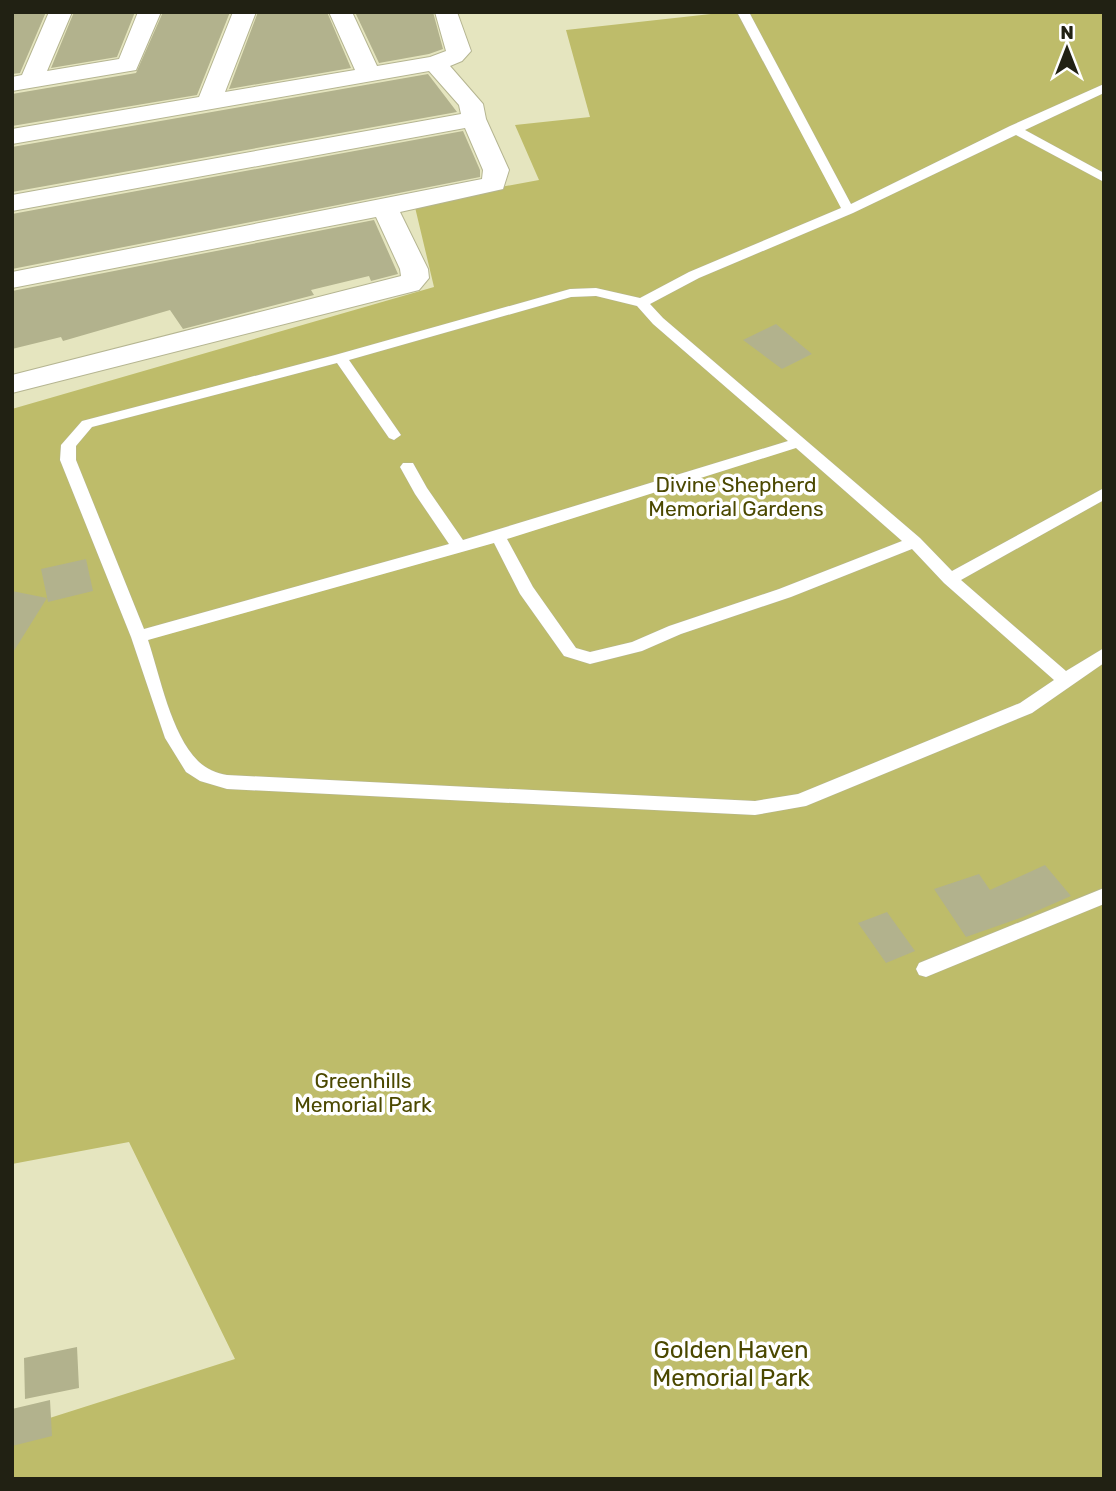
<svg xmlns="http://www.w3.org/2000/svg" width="1116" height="1491" viewBox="0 0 1116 1491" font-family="Rubik,sans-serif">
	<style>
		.green { fill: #bebc6a }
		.building { fill: #b2b28d }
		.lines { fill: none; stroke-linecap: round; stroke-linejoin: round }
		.lane-casing { stroke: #b5b591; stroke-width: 1 }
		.street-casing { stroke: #b5b591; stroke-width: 2 }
		.lane { fill: #fff; fill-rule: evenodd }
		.street { fill: #fff; fill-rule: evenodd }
		.labels { text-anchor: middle; stroke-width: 7; stroke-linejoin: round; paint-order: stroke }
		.park-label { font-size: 21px; fill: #4b4800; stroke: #fff }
		.near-park-label { font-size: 24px; fill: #4b4800; stroke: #fff }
	</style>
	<rect width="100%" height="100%" fill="#e5e5bf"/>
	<path class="green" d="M 729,12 L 1104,12 L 1104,1479 L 12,1479 L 12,1430 L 235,1359 L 129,1142 L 12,1164 L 12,409 L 434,287 L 414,203 L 539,180 L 515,125 L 590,117 L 566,30 Z"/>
	<path class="building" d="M 12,12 L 46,12 L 20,73 L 12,74 Z
		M 74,12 L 135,12 L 117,57 L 51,68 Z
		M 163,12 L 230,12 L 197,95 L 12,126 L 12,94 L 136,73 Z
		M 258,12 L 327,12 L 351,68 L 229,89 Z
		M 355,12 L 433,12 L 443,49 L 429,54 L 379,63 Z
		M 428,74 L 457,112 L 12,192 L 12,147 Z
		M 463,131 L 480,170 L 480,177 L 12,269 L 12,214 Z
		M 374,220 L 398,274 L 371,281 L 369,276 L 311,290 L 314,295 L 183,329 L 170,310 L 63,341 L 61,337 L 12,349 L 12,291 Z
		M 776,324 L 812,354 L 782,369 L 743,340 Z
		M 86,559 L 93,591 L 48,602 L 41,569 Z
		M 12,591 L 47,598 L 12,654 Z
		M 1045,865 L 1071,896 L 1023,917 L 966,937 L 934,889 L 979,874 L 990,890 Z
		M 887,912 L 915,951 L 886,963 L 858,923 Z
		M 77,1347 L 79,1388 L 25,1399 L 24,1358 Z
		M 50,1400 L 52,1436 L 12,1446 L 12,1409 Z"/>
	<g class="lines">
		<defs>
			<path id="lane" d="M 737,12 L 749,12 L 851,204 L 1010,126 L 1104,84 L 1104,93 L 1025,130 L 1104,173 L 1104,182 L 1016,135 L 853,213 L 699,278 L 650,304 L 663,318 L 920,538 L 952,571 L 1104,488 L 1104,500 L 961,580 L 1066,671 L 1104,648 L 1104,663 L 1032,713 L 806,806 L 755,815 L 227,789 L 200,781 L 186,772 L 165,738 L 131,637 L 60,460 L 61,445 L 82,421 L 335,355 L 570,289 L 596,288 L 640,298 L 689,272 L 841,208 ZM 596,296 L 637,306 L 653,324 L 788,441 L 463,540 L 427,488 L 413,463 L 403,463 L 400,467 L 415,494 L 449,544 L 144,629 L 76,460 L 76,446 L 92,427 L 337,363 L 389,438 L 394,440 L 401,435 L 349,360 L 571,297 ZM 796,448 L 902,541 L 779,589 L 669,626 L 632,642 L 590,652 L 576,648 L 533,587 L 507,539 ZM 494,543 L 520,594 L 564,656 L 590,664 L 642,651 L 681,634 L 791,597 L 912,549 L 944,583 L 1054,680 L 1020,703 L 798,794 L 755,801 L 227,775 C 216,773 206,769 198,761 C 171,734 160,676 148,640 Z
				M 1104,888 L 1104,904 L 926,977 L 919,975 L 916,969 L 919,963 Z"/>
			<path id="street" d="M 49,12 L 72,12 L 47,71 L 119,59 L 138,12 L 161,12 L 136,70 L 12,91 L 12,77 L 22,75 Z
				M 233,12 L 256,12 L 225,92 L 355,70 L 329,12 L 352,12 L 377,66 L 430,57 L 446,51 L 435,12 L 457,12 L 471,51 L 462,61 L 450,66 L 483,104 L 486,119 L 509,170 L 503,189 L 400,212 L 428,269 L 429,278 L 419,290 L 12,393 L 12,375 L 401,276 L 400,269 L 376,217 L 12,288 L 12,272 L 482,179 L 483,170 L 465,128 L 12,211 L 12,195 L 461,114 L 459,105 L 429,71 L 12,144 L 12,129 L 199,97 Z"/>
		</defs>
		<use href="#lane" class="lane-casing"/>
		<use href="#street" class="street-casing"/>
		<use href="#lane" class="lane"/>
		<use href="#street" class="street"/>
	</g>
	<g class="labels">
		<g class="park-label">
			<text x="736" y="492">Divine Shepherd<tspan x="736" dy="24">Memorial Gardens</tspan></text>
			<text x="363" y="1088">Greenhills<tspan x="363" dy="24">Memorial Park</tspan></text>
		</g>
		<g class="near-park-label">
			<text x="731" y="1358">Golden Haven<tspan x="731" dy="28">Memorial Park</tspan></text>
		</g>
	</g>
	<rect width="1116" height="1491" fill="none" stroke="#212113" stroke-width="28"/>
	<g transform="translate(1067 49)" stroke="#ffffff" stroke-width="5" paint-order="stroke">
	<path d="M0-5L12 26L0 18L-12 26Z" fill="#212113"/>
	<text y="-10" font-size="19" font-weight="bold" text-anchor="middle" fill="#212113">N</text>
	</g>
</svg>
